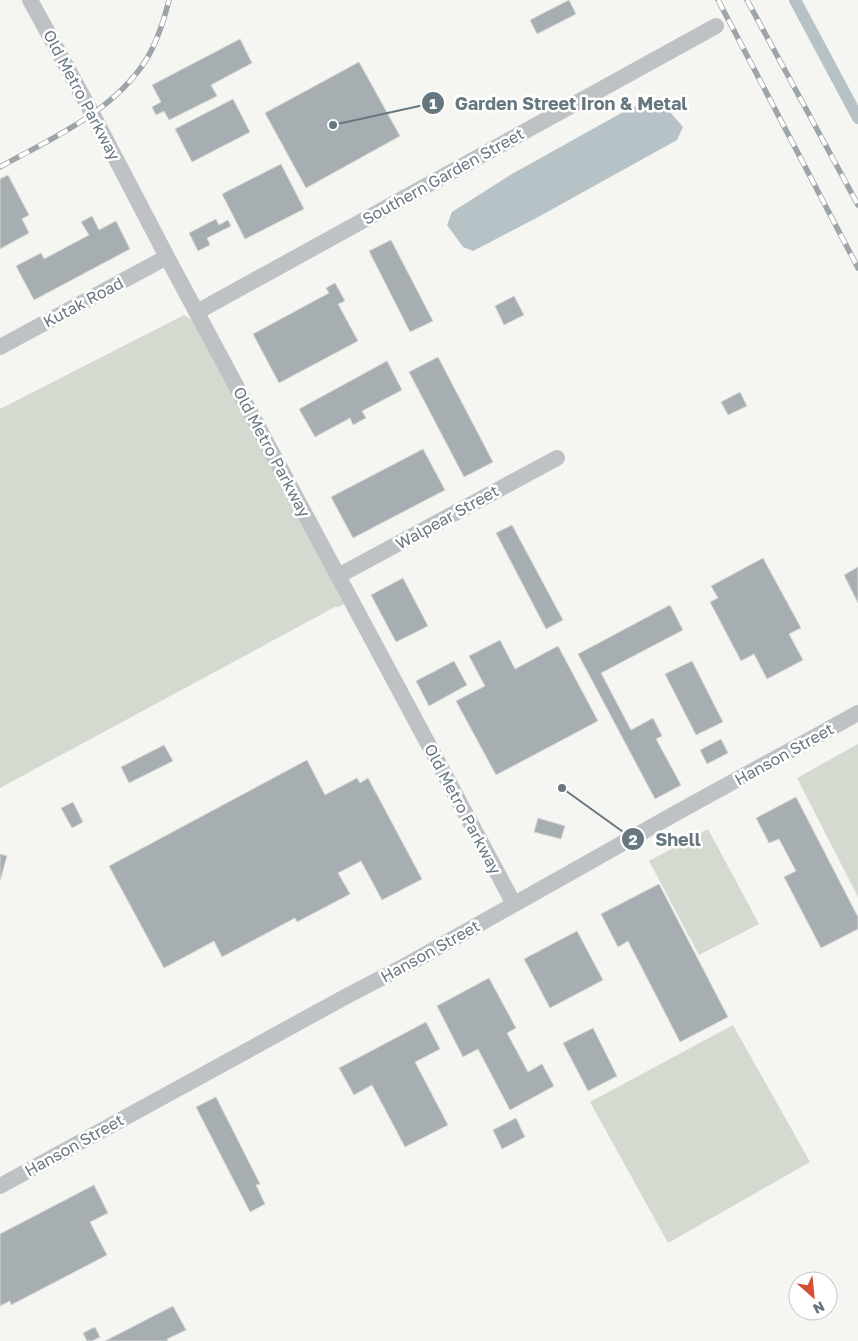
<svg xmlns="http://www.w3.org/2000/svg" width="858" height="1341" viewBox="0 0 858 1341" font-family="'Golos Text',sans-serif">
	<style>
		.green { fill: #d5dad1 }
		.water { fill: #b6c2c5 }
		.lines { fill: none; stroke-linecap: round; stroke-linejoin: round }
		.canal { stroke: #b6c2c5; stroke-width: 12 }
		.building { fill: #a7aeb2; stroke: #d6d6d4 }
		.minor { stroke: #bec2c5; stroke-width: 16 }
		.rail-casing { stroke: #9ea5a9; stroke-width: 5.5 }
		.rail { stroke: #fff; stroke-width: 4; stroke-dasharray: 11; stroke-linecap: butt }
		.labels { text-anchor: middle; stroke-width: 5; stroke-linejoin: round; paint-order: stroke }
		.street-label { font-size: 16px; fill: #677780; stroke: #fff }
		.leader { fill: none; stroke: #677780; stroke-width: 2 }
		.callout-dot { fill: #677780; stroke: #fff; stroke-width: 2 }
		.mark-label { font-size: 15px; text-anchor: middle; font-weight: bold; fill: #fff }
		.callout-label { font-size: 18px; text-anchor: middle; font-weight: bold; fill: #677780; stroke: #fff; stroke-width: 5; stroke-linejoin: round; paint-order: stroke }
	</style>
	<rect width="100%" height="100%" fill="#f5f5f2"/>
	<path class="green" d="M 184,315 L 194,321 L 346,603 L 339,607 L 335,607 L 0,788 L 0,409 Z
		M 858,744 L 858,897 L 797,778 Z
		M 708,829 L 759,924 L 699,955 L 649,861 Z
		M 733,1025 L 810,1162 L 668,1243 L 590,1102 Z"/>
	<path class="water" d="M 660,97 L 669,111 L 683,127 L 677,140 L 540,216 L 473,251 L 463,247 L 447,225 L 452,212 L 512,174 L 625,111 Z"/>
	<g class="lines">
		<path class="canal" d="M 795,0 L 858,118"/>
	</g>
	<path class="building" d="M 569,0 L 576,14 L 537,34 L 530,20 Z
		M 240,39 L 252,63 L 211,85 L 217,96 L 169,120 L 164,111 L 156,115 L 152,107 L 161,102 L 152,85 Z
		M 359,62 L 400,136 L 306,188 L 265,113 Z
		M 233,99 L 250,132 L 192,162 L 175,129 Z
		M 281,164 L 304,209 L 245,239 L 222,194 Z
		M 8,175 L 29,215 L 22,219 L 29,233 L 0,249 L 0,179 Z
		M 92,216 L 99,230 L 116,221 L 130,249 L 34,300 L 16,266 L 41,253 L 44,259 L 89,235 L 81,222 Z
		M 216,219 L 219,225 L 228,220 L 231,226 L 207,238 L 210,245 L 198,251 L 189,233 Z
		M 391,240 L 433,321 L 410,332 L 369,251 Z
		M 335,283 L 345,301 L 338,304 L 358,341 L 279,383 L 253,334 L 329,293 L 326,288 Z
		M 514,296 L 524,315 L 504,325 L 495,306 Z
		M 438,357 L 493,462 L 464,477 L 409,372 Z
		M 387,361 L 402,390 L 362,411 L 366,418 L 353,425 L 350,418 L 315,437 L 299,409 Z
		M 740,392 L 747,406 L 728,415 L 721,402 Z
		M 423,449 L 445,490 L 353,538 L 331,497 Z
		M 512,525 L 563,620 L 546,629 L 496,533 Z
		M 763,558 L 801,628 L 789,634 L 803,660 L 767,679 L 754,654 L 741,661 L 710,602 L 718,598 L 711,586 Z
		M 858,567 L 858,603 L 844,575 Z
		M 403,578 L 428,626 L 396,642 L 371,595 Z
		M 670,605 L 683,630 L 601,673 L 631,730 L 653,718 L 662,736 L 656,739 L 681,785 L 655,799 L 578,654 Z
		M 500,640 L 515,669 L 558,646 L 598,721 L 496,775 L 456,701 L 485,686 L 469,656 Z
		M 454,661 L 467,685 L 429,706 L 416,681 Z
		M 692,661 L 723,722 L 696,735 L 665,674 Z
		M 721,739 L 728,753 L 707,764 L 700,750 Z
		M 164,745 L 173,761 L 129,783 L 121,767 Z
		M 307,760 L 325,795 L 357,778 L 360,783 L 368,778 L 422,879 L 382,900 L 361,861 L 338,873 L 350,894 L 297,922 L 295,918 L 222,957 L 214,941 L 164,968 L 109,866 Z
		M 796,797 L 858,917 L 858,929 L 821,948 L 784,877 L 796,871 L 779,839 L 769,843 L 756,818 Z
		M 73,802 L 83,822 L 72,828 L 61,808 Z
		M 538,818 L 565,826 L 561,839 L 534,832 Z
		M 0,854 L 7,856 L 0,881 Z
		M 659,884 L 728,1017 L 680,1042 L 628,941 L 618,947 L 601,914 Z
		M 577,931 L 603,980 L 550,1008 L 524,959 Z
		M 489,978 L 516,1028 L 507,1033 L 528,1072 L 542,1064 L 554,1086 L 510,1110 L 478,1049 L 463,1057 L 437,1006 Z
		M 426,1022 L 440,1049 L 415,1062 L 448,1125 L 405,1147 L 372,1085 L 354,1095 L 339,1068 Z
		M 593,1028 L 617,1076 L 588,1091 L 563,1043 Z
		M 216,1097 L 260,1184 L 256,1185 L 265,1204 L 250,1212 L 196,1107 Z
		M 516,1118 L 525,1137 L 502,1149 L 493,1130 Z
		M 94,1185 L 108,1213 L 90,1222 L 107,1255 L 11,1305 L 10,1301 L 0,1306 L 0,1234 Z
		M 173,1306 L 186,1330 L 167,1339 L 168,1341 L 105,1341 Z
		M 95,1327 L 100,1337 L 92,1341 L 87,1341 L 83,1333 Z"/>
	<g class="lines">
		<path class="minor" d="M 30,0 L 93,115 L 167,257 L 514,904
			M 197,312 L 716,26
			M 0,347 L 167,257
			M 338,576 L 557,458
			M 0,1186 L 345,997 L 410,963 L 678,812 L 858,713"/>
		<defs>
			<path id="rail" d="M 718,0 L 858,268
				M 747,0 L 858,205
				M 0,167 C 52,138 113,112 146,60 C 157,42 164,20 169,0"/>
		</defs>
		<use href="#rail" class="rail-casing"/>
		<use href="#rail" class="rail"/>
	</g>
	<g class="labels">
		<g class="street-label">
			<text transform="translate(82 95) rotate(62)" y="6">Old Metro Parkway</text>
			<text transform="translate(443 176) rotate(-29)" y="6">Southern Garden Street</text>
			<text transform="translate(83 302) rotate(-28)" y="6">Kutak Road</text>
			<text transform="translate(272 452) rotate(62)" y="6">Old Metro Parkway</text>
			<text transform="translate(447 517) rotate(-29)" y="6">Walpear Street</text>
			<text transform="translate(784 754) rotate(-29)" y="6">Hanson Street</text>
			<text transform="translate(463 809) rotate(62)" y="6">Old Metro Parkway</text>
			<text transform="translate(430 951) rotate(-29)" y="6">Hanson Street</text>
			<text transform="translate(74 1145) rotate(-29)" y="6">Hanson Street</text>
		</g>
	</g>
	<path class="leader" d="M333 125L433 103M562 788L633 839"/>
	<g class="callout-dot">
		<circle cx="333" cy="125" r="5"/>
		<circle cx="562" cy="788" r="5"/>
		<circle cx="433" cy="103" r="12"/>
		<circle cx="633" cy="839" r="12"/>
	</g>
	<g class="mark-label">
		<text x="433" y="109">1</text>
		<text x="633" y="845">2</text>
	</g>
	<g class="callout-label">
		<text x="571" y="110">Garden Street Iron &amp; Metal</text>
		<text x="678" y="846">Shell</text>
	</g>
	<g transform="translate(813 1296) rotate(153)"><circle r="24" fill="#ffffff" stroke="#c2c9cc"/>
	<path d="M0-4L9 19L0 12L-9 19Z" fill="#d44e33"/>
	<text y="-8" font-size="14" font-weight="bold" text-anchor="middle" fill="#677780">N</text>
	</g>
</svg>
